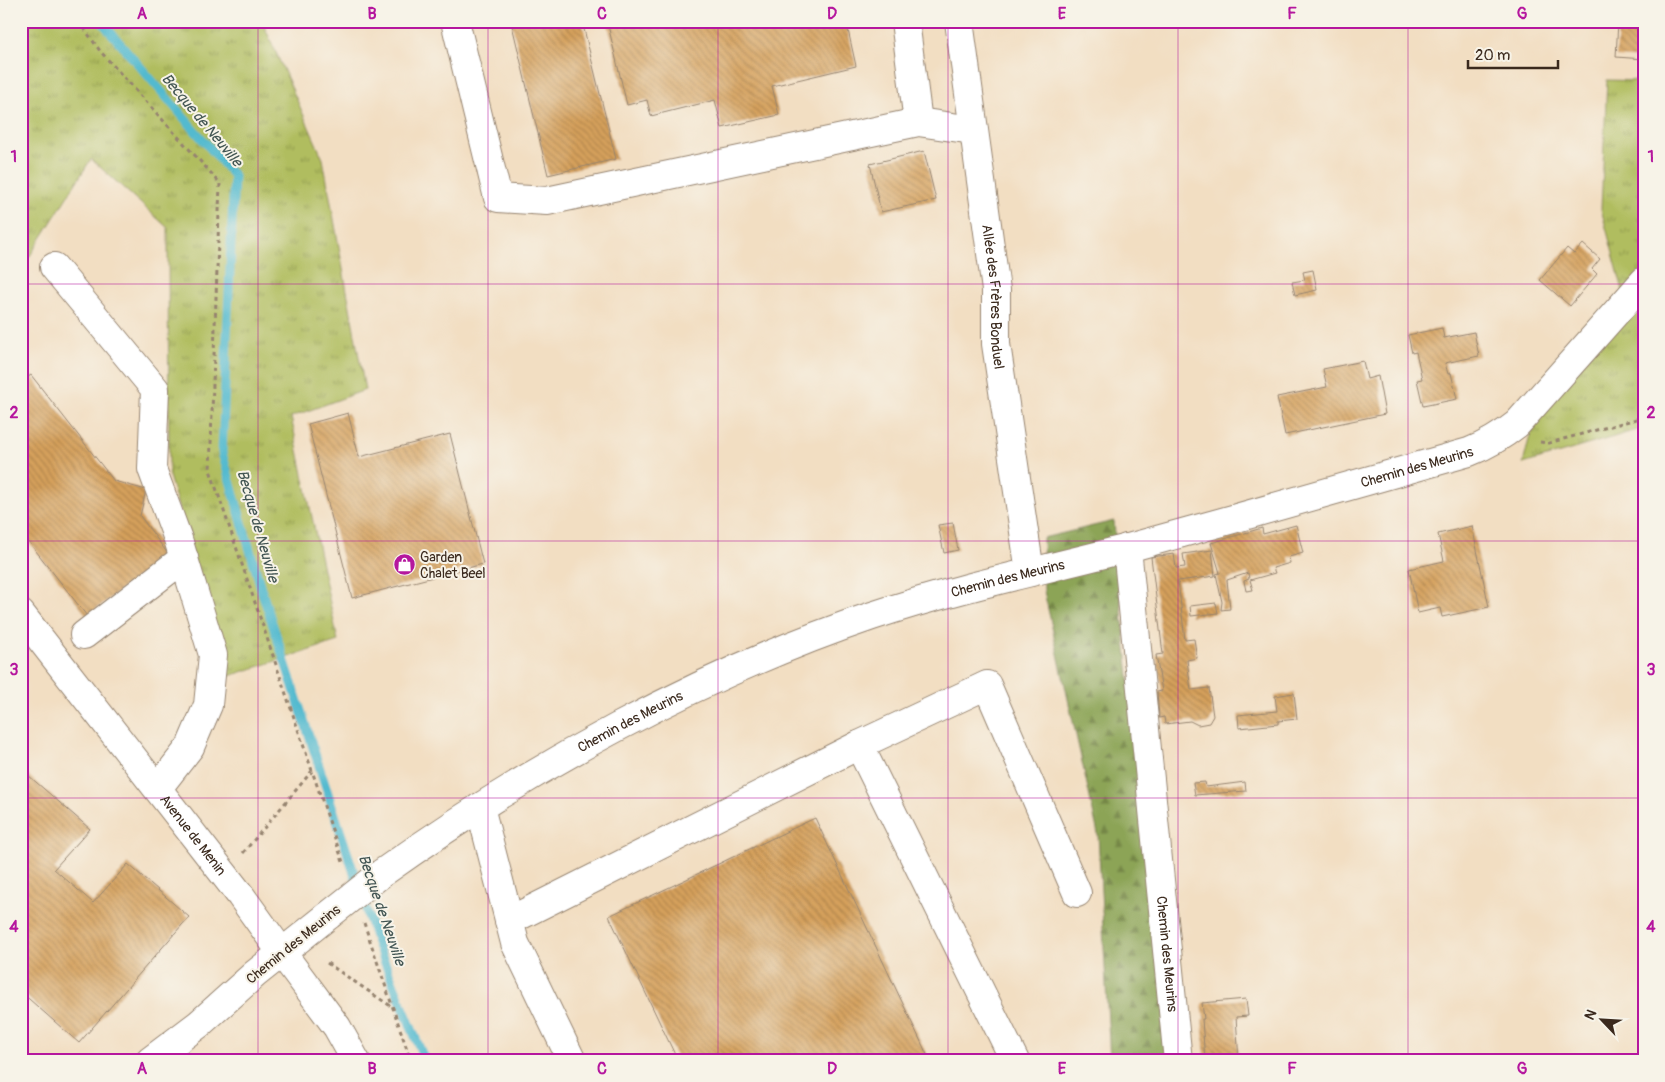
<svg xmlns="http://www.w3.org/2000/svg" width="1665" height="1082" viewBox="0 0 1665 1082" font-family="Pangolin,sans-serif">
	<style>
		.grass { fill: url(#grass-tufts); stroke: #76743e }
		.forest { fill: url(#forest-firs); stroke: #64673a }
		.lines { fill: none; stroke-linecap: round; stroke-linejoin: round }
		.stream { stroke: #52bacf; stroke-width: 9 }
		.building { fill: url(#building-back-hatch) }
		.minor-casing { stroke: #968470; stroke-width: 30 }
		.path { stroke: #968470; stroke-width: 3; stroke-dasharray: 4 4; stroke-linecap: butt }
		.minor { stroke: #fff; stroke-width: 28 }
		.minor-bridge-casing { stroke: #968470; stroke-width: 30; stroke-linecap: butt }
		.minor-bridge { stroke: #fff; stroke-width: 28 }
		.grid { fill: none; stroke: #b5179e; stroke-width: 1; stroke-opacity: 0.55 }
		.labels { text-anchor: middle; stroke-width: 4; stroke-linejoin: round; paint-order: stroke }
		.street-label { font-size: 14px; fill: #3b2a1e; stroke: #f7f3e8 }
		.poi-label { font-size: 14px; fill: #3b2a1e; stroke: #f7f3e8; text-anchor: start }
		.water-label { font-size: 15px; font-style: italic; fill: #425553; stroke: #f7f3e8 }
		.neatline { fill: none; stroke: #b5179e; stroke-width: 2 }
		.grid-label { font-size: 16px; text-anchor: middle; font-weight: bold; fill: #b5179e }
	</style>
	<defs>
		<pattern id="grass-tufts" width="24" height="20" patternUnits="userSpaceOnUse" patternTransform="scale(1.25)"><rect width="24" height="20" fill="#b0bd5f"/><path d="M3 7l-1-3M5 7V3M7 7l1-3M15 17l-1-3M17 17v-4M19 17l1-3" fill="none" stroke="#909a4e"/></pattern>
		<pattern id="forest-firs" width="22" height="20" patternUnits="userSpaceOnUse" patternTransform="scale(1.25)"><rect width="22" height="20" fill="#8ca456"/><path d="M5 1l3.5 6h-7zM16 11l3.5 6h-7z" fill="#748647"/></pattern>
		<pattern id="building-back-hatch" width="6" height="6" patternUnits="userSpaceOnUse" patternTransform="scale(1.25)"><rect width="6" height="6" fill="#d5a05c"/><path d="M-1 5l2 2M0 0l6 6M5-1l2 2" fill="none" stroke="#ae834b"/></pattern>
	</defs>
	<rect width="100%" height="100%" fill="#f7f3e8"/>
	<filter id="ink" filterUnits="userSpaceOnUse"><feTurbulence type="fractalNoise" baseFrequency=".02" numOctaves="2"/><feDisplacementMap in="SourceGraphic" scale="10" xChannelSelector="R" yChannelSelector="G"/><feConvolveMatrix kernelMatrix="1 2 1 2 8 2 1 2 1" color-interpolation-filters="sRGB"/></filter>
	<filter id="wash" filterUnits="userSpaceOnUse"><feTurbulence type="fractalNoise" baseFrequency=".0096" numOctaves="4" result="noise"/><feDisplacementMap in="SourceGraphic" scale="20" xChannelSelector="R" yChannelSelector="G"/><feGaussianBlur stdDeviation="1.12" result="paint"/><feColorMatrix in="noise" values="0 0 0 0 0 0 0 0 0 0 0 0 0 0 0 0 0 1.4 0 .05"/><feComposite in="paint" operator="in"/></filter>
	<g filter="url(#wash)">
		<rect width="100%" height="100%" fill="#f2dec2"/>
		<path class="grass" d="M 21,21 L 262,21 L 323,159 L 365,390 L 291,417 L 338,641 L 229,676 L 169,476 L 168,228 L 91,159 L 21,270 Z
			M 1607,80 L 1644,81 L 1644,428 L 1523,464 L 1533,423 L 1628,309 L 1601,209 Z"/>
		<path class="forest" d="M 1114,521 L 1119,585 L 1171,1061 L 1110,1061 L 1098,834 L 1044,591 L 1043,538 Z"/>
		<g class="lines">
			<path class="stream" d="M 101,21 L 234,176 L 222,453 L 263,595 L 378,946 L 425,1061"/>
		</g>
		<g id="blocks">
			<path class="building" d="M 511,21 L 582,21 L 616,159 L 548,175 Z
				M 607,21 L 846,21 L 856,66 L 772,86 L 779,115 L 722,128 L 715,100 L 651,116 L 647,100 L 627,105 Z
				M 1618,21 L 1644,21 L 1644,59 L 1616,57 Z
				M 924,151 L 936,200 L 881,212 L 870,164 Z
				M 1583,244 L 1600,259 L 1592,269 L 1597,274 L 1570,306 L 1540,280 L 1567,248 L 1574,254 Z
				M 1313,270 L 1317,290 L 1295,295 L 1292,282 L 1305,280 L 1303,272 Z
				M 1442,328 L 1444,338 L 1474,332 L 1479,356 L 1445,363 L 1448,374 L 1451,373 L 1457,399 L 1423,406 L 1417,380 L 1422,379 L 1416,352 L 1412,353 L 1408,335 Z
				M 1363,361 L 1367,379 L 1378,376 L 1385,414 L 1285,435 L 1277,397 L 1327,387 L 1323,369 Z
				M 31,375 L 114,481 L 146,490 L 140,516 L 168,554 L 87,616 L 21,532 L 21,382 Z
				M 348,413 L 359,457 L 450,434 L 483,564 L 352,598 L 308,424 Z
				M 953,523 L 958,550 L 944,553 L 938,525 Z
				M 1296,525 L 1303,553 L 1289,557 L 1290,563 L 1273,568 L 1275,573 L 1250,580 L 1253,590 L 1246,591 L 1244,581 L 1249,579 L 1248,573 L 1227,580 L 1230,609 L 1221,610 L 1222,602 L 1216,574 L 1220,573 L 1211,543 L 1262,528 L 1263,534 Z
				M 1472,526 L 1489,607 L 1442,617 L 1440,608 L 1418,613 L 1409,569 L 1444,561 L 1438,534 Z
				M 1212,550 L 1215,576 L 1178,581 L 1185,640 L 1194,639 L 1197,658 L 1187,660 L 1191,690 L 1209,688 L 1213,716 L 1209,723 L 1198,725 L 1190,721 L 1165,724 L 1164,717 L 1159,718 L 1157,692 L 1162,691 L 1156,655 L 1163,654 L 1151,557 L 1174,554 L 1176,568 L 1185,567 L 1183,554 Z
				M 1216,603 L 1218,613 L 1191,616 L 1190,606 Z
				M 1294,693 L 1297,719 L 1278,721 L 1278,724 L 1239,728 L 1238,715 L 1277,711 L 1275,696 Z
				M 21,769 L 90,829 L 54,869 L 93,903 L 128,864 L 189,917 L 79,1043 L 21,992 Z
				M 1205,782 L 1206,787 L 1245,782 L 1246,791 L 1195,795 L 1193,783 Z
				M 815,818 L 930,1061 L 678,1061 L 609,916 Z
				M 1246,999 L 1248,1016 L 1236,1017 L 1239,1061 L 1205,1061 L 1202,1019 L 1204,1019 L 1202,1003 Z"/>
		</g>
	</g>
	<g filter="url(#ink)">
		<use href="#blocks" fill-opacity="0" stroke="#968470" stroke-width="1"/>
		<g class="lines">
			<defs>
				<g id="minor">
					<path d="M 455,21 L 498,198 L 547,201 L 918,122 L 973,130"/>
					<path d="M 905,21 L 918,122"/>
					<path id="s1" d="M 959,21 L 996,290 L 996,344 L 1030,572"/>
					<path d="M 54,267 L 155,389 L 152,469 L 178,539 L 213,655 L 208,705 L 190,747 L 158,788"/>
					<path id="s2" d="M 1127,548 L 1178,1061"/>
					<path id="s3" d="M 21,614 L 241,896 L 282,953 L 337,1027 L 356,1061"/>
					<path d="M 84,635 L 184,558"/>
					<path d="M 859,745 L 1015,1061"/>
					<path d="M 480,807 L 515,943 L 572,1061"/>
					<path id="s4" d="M 382,873 C 530,768 700,674 872,616 C 956,588 1043,570 1128,548 C 1242,517 1356,484 1469,452 C 1487,445 1502,436 1517,424 L 1644,281"/>
					<path d="M 509,921 L 859,745 L 987,685 L 1077,893"/>
					<path d="M 150,1061 L 199,1024 L 255,974 L 329,915"/>
				</g>
			</defs>
			<use href="#minor" class="minor-casing"/>
			<path class="path" d="M 79,21 L 100,51 L 220,183 L 210,470 L 344,865
				M 1540,442 L 1549,443 L 1644,417
				M 243,853 L 312,771
				M 364,923 L 411,1061
				M 327,963 L 392,1007"/>
			<use href="#minor" class="minor"/>
			<defs>
				<path id="minor-bridge" d="M 329,915 L 382,873"/>
			</defs>
			<use href="#minor-bridge" class="minor-bridge-casing"/>
			<use href="#minor-bridge" class="minor-bridge"/>
		</g>
	</g>
	<path class="grid" d="M 258,21 L 258,1061M 488,21 L 488,1061M 718,21 L 718,1061M 948,21 L 948,1061M 1178,21 L 1178,1061M 1408,21 L 1408,1061M 21,284 L 1644,284M 21,541 L 1644,541M 21,798 L 1644,798"/>
	<defs>
		<symbol id="shop-disc" viewBox="-11 -11 22 22"><circle r="9.5" fill="#b5179e" stroke="#f7f3e8"/><path d="M-5-2.5h2.3a2.7 3.5 0 0 1 5.4 0H5L5.5 6h-11ZM-1.5-2.5h3a1.5 2.3 0 0 0-3 0Z" fill="#fff"/></symbol>
	</defs>
	<g fill-rule="evenodd">
		<use href="#shop-disc" x="392" y="552" width="25" height="25"/>
	</g>
	<g class="labels">
		<g class="street-label">
			<text dy="5" stroke="none"><textPath href="#s1" startOffset="278">Allée des Frères Bonduel</textPath></text>
			<text dy="5" stroke="none"><textPath href="#s4" startOffset="1120">Chemin des Meurins</textPath></text>
			<text dy="5" stroke="none"><textPath href="#s4" startOffset="696">Chemin des Meurins</textPath></text>
			<text dy="5" stroke="none"><textPath href="#s4" startOffset="291">Chemin des Meurins</textPath></text>
			<text dy="5" stroke="none"><textPath href="#s3" startOffset="280">Avenue de Menin</textPath></text>
			<text transform="translate(293 944) rotate(-39)" y="5">Chemin des Meurins</text>
			<text dy="5" stroke="none"><textPath href="#s2" startOffset="408">Chemin des Meurins</textPath></text>
		</g>
		<g class="poi-label">
			<text x="420" y="562">Garden<tspan x="420" dy="16">Chalet Beel</tspan></text>
		</g>
		<g class="water-label">
			<text transform="translate(202 120) rotate(50)" y="5">Becque de Neuville</text>
			<text transform="translate(258 526) rotate(74)" y="5">Becque de Neuville</text>
			<text transform="translate(382 910) rotate(71)" y="5">Becque de Neuville</text>
		</g>
	</g>
	<rect width="1665" height="1082" fill="none" stroke="#f7f3e8" stroke-width="55"/>
	<g transform="translate(1602 1020) rotate(295)" stroke="#f7f3e8" stroke-width="4" paint-order="stroke">
	<path d="M0-4L9 19L0 12L-9 19Z" fill="#3b2a1e"/>
	<text y="-8" font-size="14" font-weight="bold" text-anchor="middle" fill="#3b2a1e">N</text>
	</g>
	<path d="M1468 60v8h90v-8" fill="none" stroke="#3b2a1e" stroke-width="2.5"/>
	<text x="1475" y="60" font-size="15" fill="#3b2a1e" stroke="#f7f3e8" stroke-width="4" paint-order="stroke">20 m</text>
	<rect x="28" y="28" width="1610" height="1026" class="neatline"/>
	<g class="grid-label">
		<text x="142" y="19">A</text>
		<text x="372" y="19">B</text>
		<text x="602" y="19">C</text>
		<text x="832" y="19">D</text>
		<text x="1062" y="19">E</text>
		<text x="1292" y="19">F</text>
		<text x="1522" y="19">G</text>
		<text x="14" y="162">1</text>
		<text x="1651" y="162">1</text>
		<text x="14" y="418">2</text>
		<text x="1651" y="418">2</text>
		<text x="14" y="675">3</text>
		<text x="1651" y="675">3</text>
		<text x="14" y="932">4</text>
		<text x="1651" y="932">4</text>
		<text x="142" y="1074">A</text>
		<text x="372" y="1074">B</text>
		<text x="602" y="1074">C</text>
		<text x="832" y="1074">D</text>
		<text x="1062" y="1074">E</text>
		<text x="1292" y="1074">F</text>
		<text x="1522" y="1074">G</text>
	</g>
</svg>
